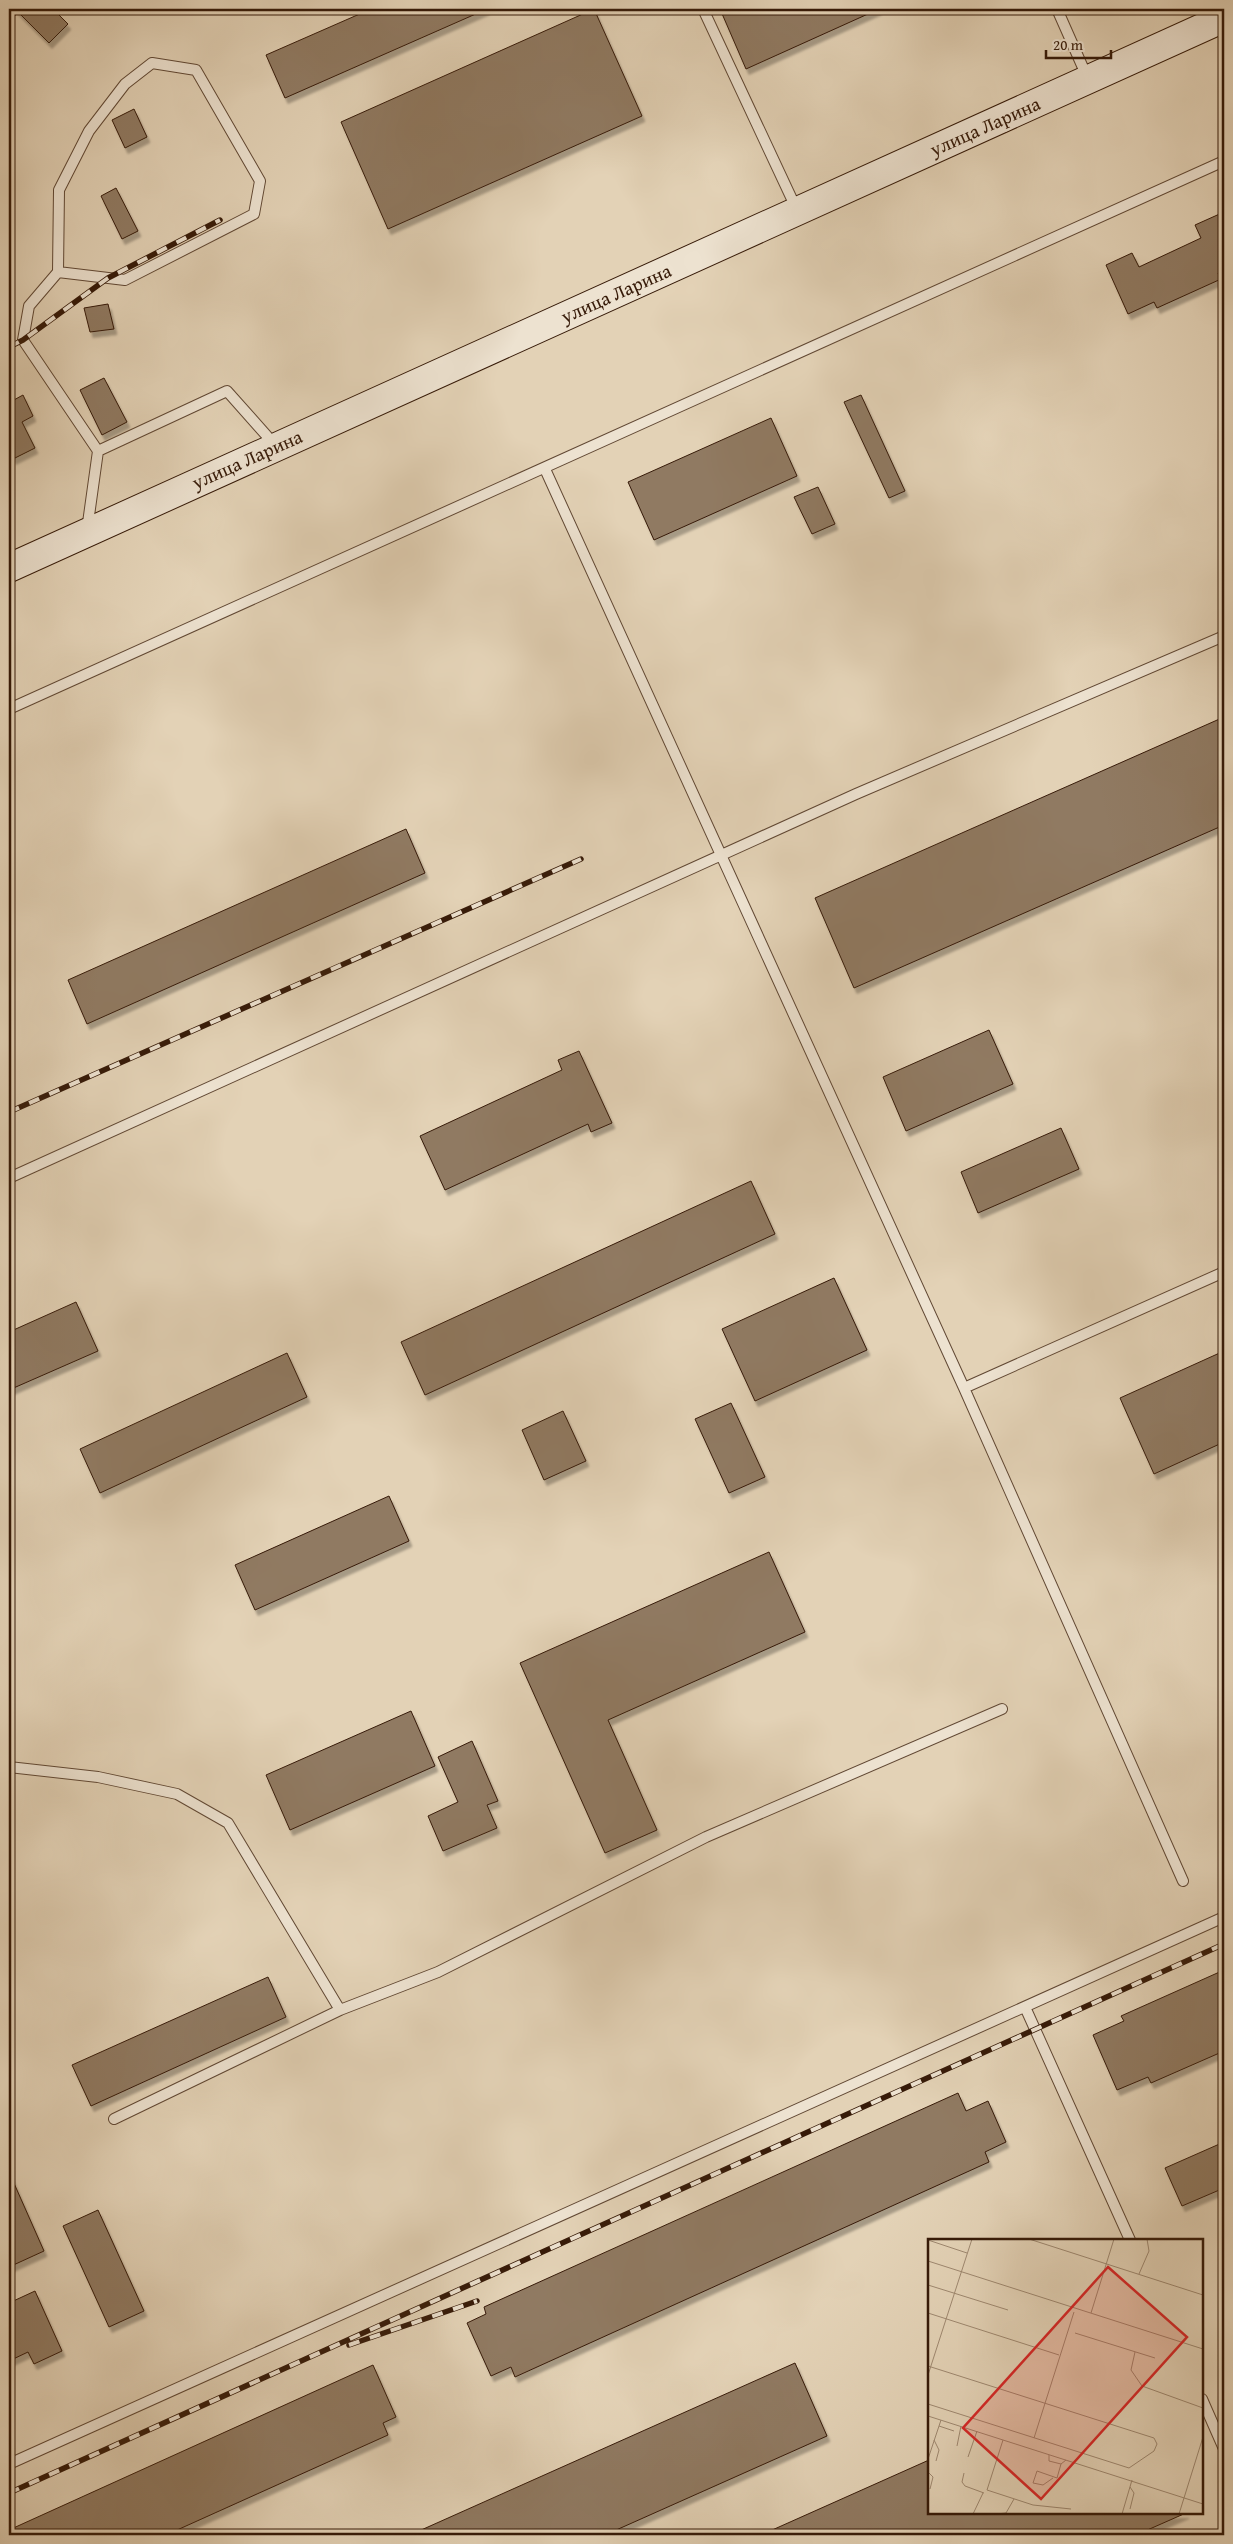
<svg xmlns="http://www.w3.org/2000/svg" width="1233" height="2544" viewBox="0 0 1233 2544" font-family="'Gentium Book Plus',serif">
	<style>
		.building { fill: #907a62; stroke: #361a08; filter: url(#shadow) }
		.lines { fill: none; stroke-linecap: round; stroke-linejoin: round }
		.lane-casing { stroke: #614834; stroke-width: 12 }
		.secondary-casing { stroke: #361a08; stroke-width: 30 }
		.lane { stroke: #ede2d0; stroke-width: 10 }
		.secondary { stroke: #ede2d0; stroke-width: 28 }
		.rail-casing { stroke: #361a08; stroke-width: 5.5 }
		.rail { stroke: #ede2d0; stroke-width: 4; stroke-dasharray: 11; stroke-linecap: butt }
		.labels { text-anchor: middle; stroke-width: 4.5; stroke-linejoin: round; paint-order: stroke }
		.street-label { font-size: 19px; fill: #361a08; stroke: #ede2d0 }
		.inset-road { fill: none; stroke: #9e8870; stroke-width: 1 }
		.view { fill: #d62828; fill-opacity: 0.15; stroke: #d62828; stroke-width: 2.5 }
		.inset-edge { fill: none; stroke: #361a08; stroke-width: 2.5 }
	</style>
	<defs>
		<filter id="shadow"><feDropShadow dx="3" dy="5.5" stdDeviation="1" flood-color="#0004"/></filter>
	</defs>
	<rect width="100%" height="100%" fill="#e3d2b6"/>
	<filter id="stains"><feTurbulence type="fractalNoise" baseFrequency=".004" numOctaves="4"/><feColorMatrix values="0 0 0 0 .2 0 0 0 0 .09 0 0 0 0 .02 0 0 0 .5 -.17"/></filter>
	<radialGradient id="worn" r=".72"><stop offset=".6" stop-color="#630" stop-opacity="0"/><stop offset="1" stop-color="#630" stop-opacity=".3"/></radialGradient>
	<path class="building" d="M 15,9 L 53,9 L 68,24 L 49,43 Z
		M 371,9 L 487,9 L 285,98 L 266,55 Z
		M 594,9 L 642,116 L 388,229 L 341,122 Z
		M 720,9 L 879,9 L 746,69 Z
		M 134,109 L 147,137 L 125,148 L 112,120 Z
		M 116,188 L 138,231 L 122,239 L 101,196 Z
		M 1224,212 L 1224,270 L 1218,273 L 1221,279 L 1157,308 L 1154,302 L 1128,314 L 1106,265 L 1132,253 L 1139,267 L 1201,238 L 1195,225 Z
		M 108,304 L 114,329 L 90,332 L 84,308 Z
		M 104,378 L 127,422 L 102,435 L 80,390 Z
		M 9,395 L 12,401 L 23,395 L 33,416 L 22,422 L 35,448 L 13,459 L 9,450 Z
		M 861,395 L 905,491 L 889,498 L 844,402 Z
		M 771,418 L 797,476 L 654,540 L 628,482 Z
		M 818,487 L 835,524 L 812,534 L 794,497 Z
		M 1224,717 L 1224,825 L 854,988 L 815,898 Z
		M 406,829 L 425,873 L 87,1024 L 68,980 Z
		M 989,1030 L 1013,1084 L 906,1131 L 883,1077 Z
		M 579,1051 L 612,1123 L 591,1132 L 588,1124 L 445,1190 L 420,1136 L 562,1070 L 558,1060 Z
		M 1061,1128 L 1079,1169 L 978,1213 L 961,1172 Z
		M 751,1181 L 775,1234 L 425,1395 L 401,1342 Z
		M 834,1278 L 867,1350 L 755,1401 L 722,1329 Z
		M 76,1302 L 98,1351 L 9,1390 L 9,1332 Z
		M 1224,1351 L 1224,1442 L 1154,1474 L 1120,1398 Z
		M 287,1353 L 307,1397 L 100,1493 L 80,1449 Z
		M 731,1403 L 765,1477 L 729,1493 L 695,1419 Z
		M 563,1411 L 586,1461 L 544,1480 L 522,1430 Z
		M 389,1496 L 409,1541 L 255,1610 L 235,1565 Z
		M 769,1552 L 805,1632 L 608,1720 L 657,1830 L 605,1853 L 520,1663 Z
		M 411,1711 L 435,1766 L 290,1830 L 266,1775 Z
		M 472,1741 L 498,1801 L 487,1805 L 497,1828 L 443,1851 L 428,1816 L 458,1802 L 438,1757 Z
		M 1224,1970 L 1224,2051 L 1151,2083 L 1148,2077 L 1117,2090 L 1093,2035 L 1124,2021 L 1121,2016 Z
		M 268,1977 L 286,2017 L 91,2106 L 72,2065 Z
		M 958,2093 L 966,2111 L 988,2101 L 1006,2142 L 985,2152 L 989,2162 L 515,2377 L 511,2367 L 491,2376 L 467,2323 L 486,2314 L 484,2307 Z
		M 1224,2142 L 1224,2188 L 1182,2206 L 1165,2168 Z
		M 9,2172 L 44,2251 L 9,2267 Z
		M 98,2210 L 144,2311 L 109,2327 L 63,2226 Z
		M 35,2291 L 62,2351 L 34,2364 L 28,2352 L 9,2361 L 9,2303 Z
		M 795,2363 L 827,2436 L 605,2535 L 410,2535 Z
		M 373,2365 L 396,2417 L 383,2423 L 388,2435 L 166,2535 L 9,2535 L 9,2530 Z
		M 929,2460 L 929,2513 L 1186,2513 L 1136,2535 L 761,2535 Z"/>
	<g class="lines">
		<defs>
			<path id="lane" d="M 703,9 L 797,210
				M 1057,9 L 1088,79
				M 58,272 L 59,190 L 89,131 L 125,84 L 152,63 L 196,70 L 260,181 L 254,214 L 125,280 L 58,272 L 29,306 L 23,340 L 98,451
				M 545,469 L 964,1388 L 1183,1881
				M 87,530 L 98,451 L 227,391 L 275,445
				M 9,709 L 1224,161
				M 9,1178 L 856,794 L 1224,636
				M 964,1388 L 1224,1272
				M 9,1767 L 98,1777 L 177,1794 L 228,1823 L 340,2010
				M 1025,2007 L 1130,2240
				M 114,2119 L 340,2010 L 438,1972 L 706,1837 L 1002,1709
				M 1202,2399 L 1224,2449
				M 9,2464 L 1224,1917"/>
			<path id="secondary" d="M 9,568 L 1224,18"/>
		</defs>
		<use href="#lane" class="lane-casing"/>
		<use href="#secondary" class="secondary-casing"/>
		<use href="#lane" class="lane"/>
		<use href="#secondary" class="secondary"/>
		<defs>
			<path id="rail" d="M 9,18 L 18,9
				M 9,347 L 23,340 L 108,278 L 220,220
				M 9,1112 L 581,859
				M 349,2345 L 477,2301
				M 9,2493 L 1224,1944"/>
		</defs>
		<use href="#rail" class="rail-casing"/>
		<use href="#rail" class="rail"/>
	</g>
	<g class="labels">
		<g class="street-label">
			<text transform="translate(985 126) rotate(-24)" y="7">улица Ларина</text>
			<text transform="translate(616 293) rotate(-24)" y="7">улица Ларина</text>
			<text transform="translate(247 459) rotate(-24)" y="7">улица Ларина</text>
		</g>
	</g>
	<g transform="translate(928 2239)">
		<rect width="275" height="275" fill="#e3d2b6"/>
		<path class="inset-road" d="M 101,0 L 275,56M 0,1 L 39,14M 0,22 L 275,110M 211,35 L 221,12 L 219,0M 0,46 L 80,71M 0,74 L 131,116M 163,74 L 186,0M 147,94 L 227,119M 207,113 L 203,131 L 214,147 L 275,169M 0,127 L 226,199 L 229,205 L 226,212 L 201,229 L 0,165M 0,136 L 44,0M 0,177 L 275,265M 11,187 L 26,192M 106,199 L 146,73M 6,201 L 11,211 L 8,222M 75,201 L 59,251 L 105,266 L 143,270M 29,207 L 33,187M 121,216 L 121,222 L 133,225 L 138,221M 40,218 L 49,192M 0,220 L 13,181M 0,233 L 5,238 L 2,250M 36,234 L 34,243 L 37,247 L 56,254M 125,239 L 115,246 L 105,244 L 109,232 L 129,239 L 133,225M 202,248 L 206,254 L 202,270M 45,275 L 55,254M 68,275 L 78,274 L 86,260M 194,275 L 204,241M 251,275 L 275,198"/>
		<path class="view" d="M 180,28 L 259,98 L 113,260 L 35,189 Z"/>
		<rect width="275" height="275" class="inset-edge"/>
	</g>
	<rect width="1233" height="2544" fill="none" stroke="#e3d2b6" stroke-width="30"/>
	<rect x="10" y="10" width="1213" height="2524" fill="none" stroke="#361a08" stroke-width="2.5"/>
	<rect x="15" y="15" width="1203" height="2514" fill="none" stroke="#361a08"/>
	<path d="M1046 50v8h65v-8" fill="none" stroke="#361a08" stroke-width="2.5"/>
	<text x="1053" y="50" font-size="15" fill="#361a08" stroke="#ede2d0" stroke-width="4" paint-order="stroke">20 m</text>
	<rect width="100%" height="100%" filter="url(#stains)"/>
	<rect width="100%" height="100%" fill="url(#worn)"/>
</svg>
